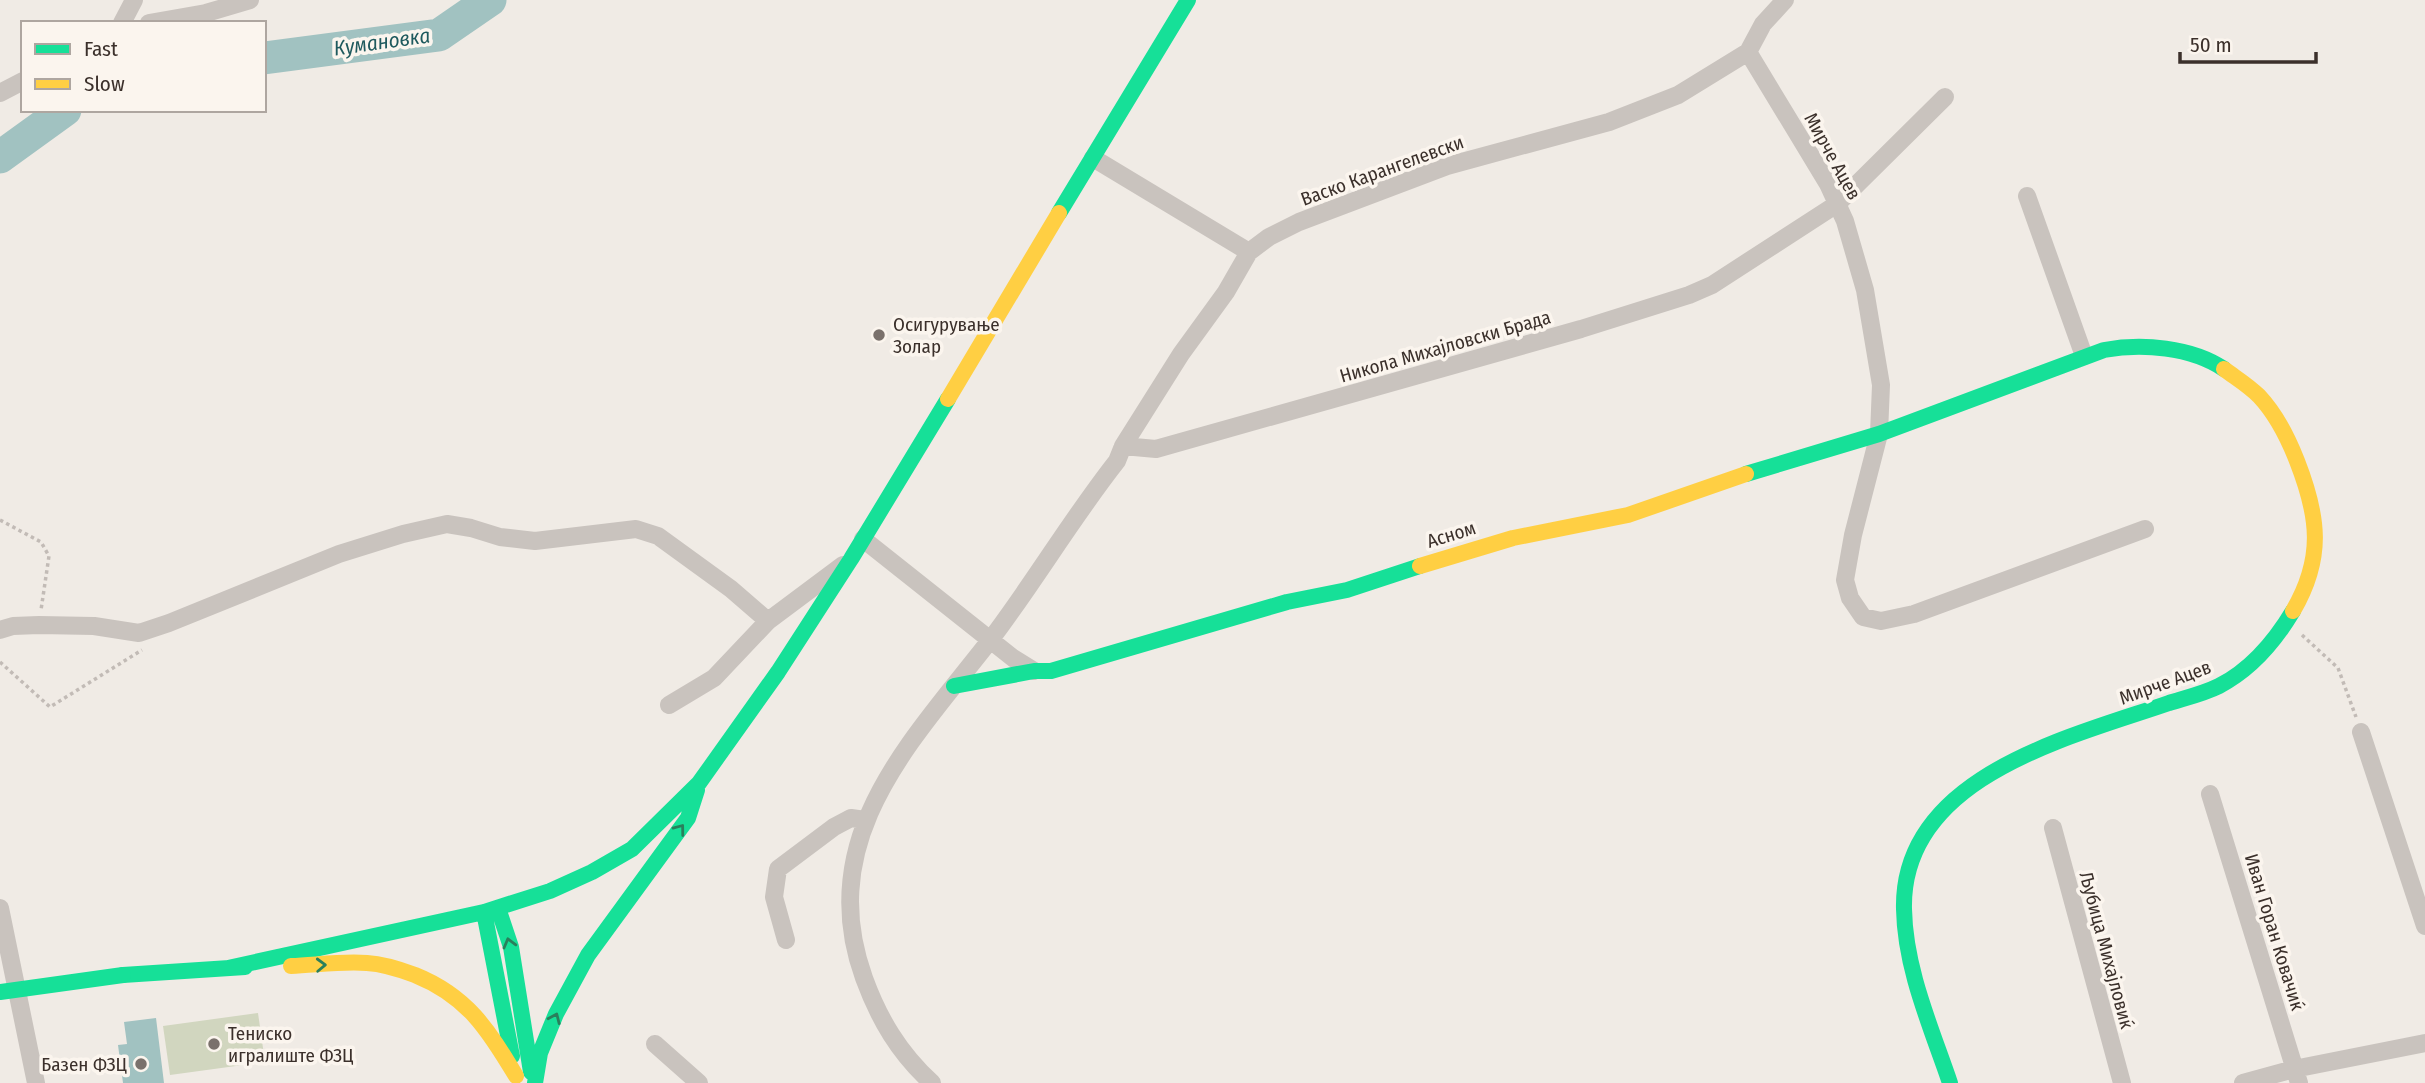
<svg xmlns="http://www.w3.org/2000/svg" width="2425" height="1083" viewBox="0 0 2425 1083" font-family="'Fira Sans Condensed',sans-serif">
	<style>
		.green { fill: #d1d6bf }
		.water { fill: #a1c2c1 }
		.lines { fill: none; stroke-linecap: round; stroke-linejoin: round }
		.river { stroke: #a1c2c1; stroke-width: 33 }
		.path { stroke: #c2bbb6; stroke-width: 3.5; stroke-dasharray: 3.5 3.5; stroke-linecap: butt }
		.street { stroke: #c9c3be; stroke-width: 18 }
		.fast { stroke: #16e098; stroke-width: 16 }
		.slow { stroke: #ffcf43; stroke-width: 16 }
		.fast-bridge { stroke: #16e098; stroke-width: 16 }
		.oneway { stroke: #2a7f5c }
		.poi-dot { fill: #7a716c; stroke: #fbf5ee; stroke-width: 2.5 }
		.labels { text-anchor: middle; stroke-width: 7; stroke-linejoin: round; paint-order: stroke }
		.street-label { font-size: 19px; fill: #3b302b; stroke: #fbf5ee }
		.poi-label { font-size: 19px; fill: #3b302b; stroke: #fbf5ee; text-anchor: start }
		.water-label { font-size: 21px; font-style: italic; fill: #1f5a5e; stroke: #fbf5ee }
	</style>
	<rect width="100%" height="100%" fill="#f0ebe5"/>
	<path class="green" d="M 258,1013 L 265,1062 L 170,1075 L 163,1026 Z"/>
	<path class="water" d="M 156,1018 L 164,1083 L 123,1083 L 118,1045 L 127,1044 L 124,1022 Z"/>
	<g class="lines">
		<path class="river" d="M 264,58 L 439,35 L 490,0
			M 0,157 L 65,110"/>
		<path class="path" d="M 0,520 L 41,542 L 49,556 L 41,610
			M 2302,635 L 2338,668 L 2356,717
			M 0,662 L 50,707 L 142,650"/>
		<path class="street" d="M 1785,0 L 1763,24 L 1748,52 L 1828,184 L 1845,221 L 1865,290 L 1881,385 L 1879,434 L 1853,535 L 1845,580 L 1850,598 L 1863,617 L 1881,621 L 1914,614 L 2145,529
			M 122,23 L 134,0
			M 149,23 L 206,13 L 250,0
			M 0,93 L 23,81
			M 1093,158 L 1249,252
			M 2027,196 L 2084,356
			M 1123,446 L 1181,354 L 1226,292 L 1249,252 L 1269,237 L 1299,222 L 1447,166 L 1609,122 L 1678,95 L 1748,52
			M 863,539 L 1013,658 L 1034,671
			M 0,630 L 13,626 L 39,625 L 94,626 L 139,633 L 169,623 L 339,554 L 403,534 L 447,524 L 471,528 L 500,537 L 535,541 L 636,529 L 658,536 L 731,589 L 768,621
			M 669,705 L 714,678 L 768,621 L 843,565
			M 2361,732 L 2425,926
			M 2210,794 L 2299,1083
			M 2053,828 L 2122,1083
			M 0,908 L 36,1083
			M 786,940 L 774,897 L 778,869 L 834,827 L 851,818 L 865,820
			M 655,1044 L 699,1083
			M 932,1083 C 899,1053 879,1019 864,978 C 813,837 912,741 991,639 C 1035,581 1072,518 1117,461 L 1123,446 L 1156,449 L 1581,329 L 1689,295 L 1712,285 L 1837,204 L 1945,97
			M 2243,1083 L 2294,1069 L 2425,1043"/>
		<path class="fast" d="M 1059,213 L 1188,0
			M 1746,474 L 1879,434 L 2104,350 C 2142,343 2191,347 2224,369
			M 954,686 L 1034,671 L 1051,671 L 1287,602 L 1347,590 L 1420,566
			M 498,908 L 511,947 L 531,1072
			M 484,912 L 512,1056
			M 228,968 L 484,912 L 550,891 L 592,872 L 632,849 L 699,783 L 778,672 L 851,559 L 948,399
			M 123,975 L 245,967
			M 535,1083 L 540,1053 L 556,1014 L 588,955 L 688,818 L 697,790
			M 1950,1083 C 1931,1027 1905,969 1904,909 C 1901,776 2071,737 2169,703 C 2185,698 2203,694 2219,686 C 2250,670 2275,641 2293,611"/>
		<path class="slow" d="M 2224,369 C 2236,378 2248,385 2259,396 C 2276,414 2288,438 2297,461 C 2319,517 2324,558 2293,611
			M 948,399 L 1059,213
			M 1420,566 L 1513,538 L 1628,515 L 1746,474
			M 291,966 C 316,965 342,961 367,963 C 384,964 399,969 415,975 C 467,996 488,1029 516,1076"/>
		<path class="fast-bridge" d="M 0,992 L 123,975"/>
	</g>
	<defs><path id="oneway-chevron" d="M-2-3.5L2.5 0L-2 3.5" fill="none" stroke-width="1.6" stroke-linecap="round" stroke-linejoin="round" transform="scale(1.75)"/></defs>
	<g class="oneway">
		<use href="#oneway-chevron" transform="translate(680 829) rotate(-53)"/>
		<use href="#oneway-chevron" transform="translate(509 943) rotate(-105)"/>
		<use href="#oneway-chevron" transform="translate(321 965) rotate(-2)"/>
		<use href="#oneway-chevron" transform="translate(555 1018) rotate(-66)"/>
	</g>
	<g class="poi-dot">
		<circle cx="879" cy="335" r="7"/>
		<circle cx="214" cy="1044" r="7"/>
		<circle cx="141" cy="1064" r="7"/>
	</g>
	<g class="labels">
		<g class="street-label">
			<text transform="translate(1833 156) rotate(61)" y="7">Мирче Ацев</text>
			<text transform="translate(1382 170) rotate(-20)" y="7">Васко Карангелевски</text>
			<text transform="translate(1445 346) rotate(-16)" y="7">Никола Михајловски Брада</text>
			<text transform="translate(1451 534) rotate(-17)" y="7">Асном</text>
			<text transform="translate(2165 682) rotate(-20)" y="7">Мирче Ацев</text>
			<text transform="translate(2275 932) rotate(73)" y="7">Иван Горан Ковачиќ</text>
			<text transform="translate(2107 950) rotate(75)" y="7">Љубица Михајловиќ</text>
		</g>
		<g class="poi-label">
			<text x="893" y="331">Осигурување<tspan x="893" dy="22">Золар</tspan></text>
			<text x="228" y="1040">Тениско<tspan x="228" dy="22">игралиште ФЗЦ</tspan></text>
			<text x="127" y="1071" text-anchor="end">Базен ФЗЦ</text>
		</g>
		<g class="water-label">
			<text transform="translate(382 42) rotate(-8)" y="7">Кумановка</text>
		</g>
	</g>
	<rect x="21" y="21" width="245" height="91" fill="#fbf5ee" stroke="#aea6a0" stroke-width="2"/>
	<rect x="35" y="44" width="35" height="10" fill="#16e098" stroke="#aea6a0" stroke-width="2"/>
	<text x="84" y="56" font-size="21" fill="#3b302b">Fast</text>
	<rect x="35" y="79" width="35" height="10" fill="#ffcf43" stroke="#aea6a0" stroke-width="2"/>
	<text x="84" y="91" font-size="21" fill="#3b302b">Slow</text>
	<path d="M2180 52v10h136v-10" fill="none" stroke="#3b302b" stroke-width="3.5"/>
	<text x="2190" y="52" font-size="21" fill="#3b302b" stroke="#fbf5ee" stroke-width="5" paint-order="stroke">50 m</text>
</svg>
